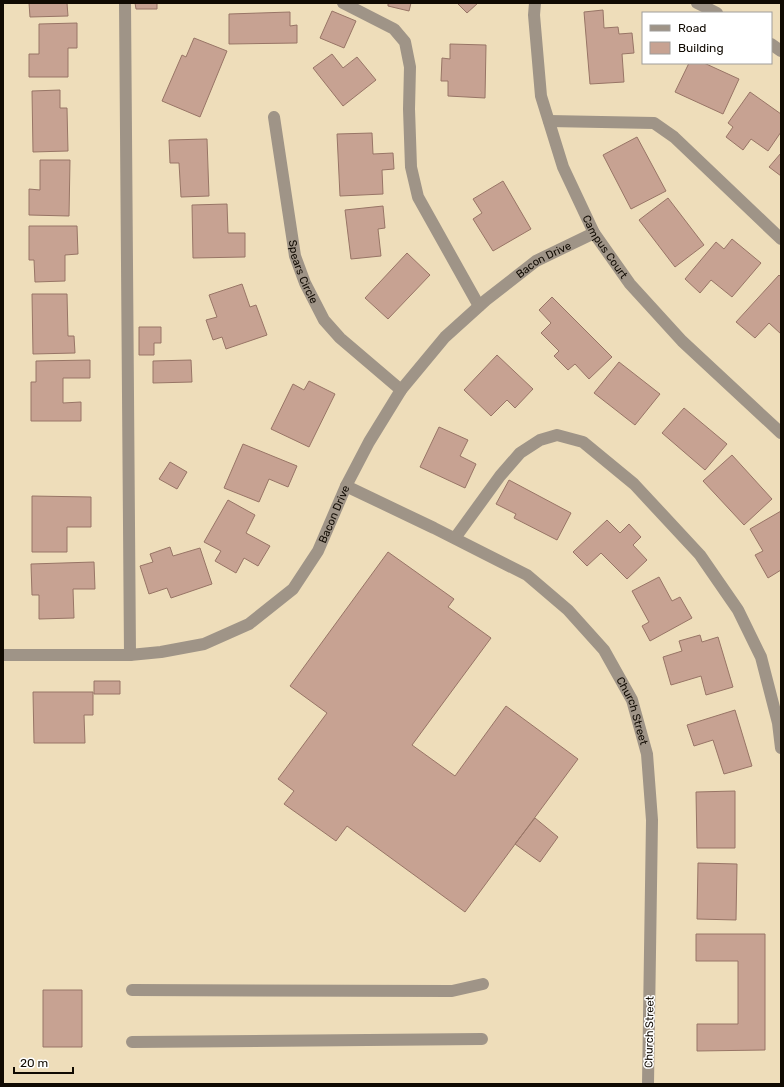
<svg xmlns="http://www.w3.org/2000/svg" width="784" height="1087" viewBox="0 0 784 1087" font-family="Rubik,sans-serif">
	<style>
		.building { fill: #c7a292; stroke: #987566 }
		.lines { fill: none; stroke-linecap: round; stroke-linejoin: round }
		.minor { stroke: #9f9487; stroke-width: 12 }
		.labels { text-anchor: middle; stroke-width: 3; stroke-linejoin: round; paint-order: stroke }
		.street-label { font-size: 11px; fill: #100a02; stroke: #fff }
	</style>
	<rect width="100%" height="100%" fill="#eeddba"/>
	<path class="building" d="M 29,3 L 67,3 L 68,16 L 30,17 Z
		M 135,3 L 157,3 L 157,9 L 136,9 Z
		M 388,3 L 411,3 L 409,11 L 388,6 Z
		M 457,3 L 478,3 L 467,13 Z
		M 603,10 L 604,28 L 618,27 L 619,34 L 632,33 L 634,53 L 622,54 L 624,82 L 590,84 L 584,12 Z
		M 332,11 L 356,21 L 344,48 L 320,38 Z
		M 290,12 L 290,26 L 297,25 L 297,43 L 229,44 L 229,14 Z
		M 77,23 L 77,48 L 68,48 L 68,77 L 29,77 L 29,54 L 39,54 L 39,24 Z
		M 194,38 L 227,51 L 200,117 L 162,101 L 182,55 L 186,57 Z
		M 450,44 L 486,45 L 485,98 L 448,96 L 448,81 L 441,81 L 442,58 L 450,59 Z
		M 332,54 L 343,68 L 357,57 L 376,80 L 343,106 L 313,68 Z
		M 689,63 L 704,63 L 739,79 L 723,114 L 675,92 Z
		M 60,90 L 60,108 L 67,108 L 68,151 L 33,152 L 32,91 Z
		M 750,92 L 781,114 L 781,132 L 768,151 L 751,139 L 743,150 L 726,137 L 733,127 L 728,123 Z
		M 372,133 L 373,154 L 393,153 L 394,169 L 382,170 L 383,194 L 340,196 L 337,134 Z
		M 637,137 L 666,191 L 631,209 L 603,155 Z
		M 207,139 L 209,196 L 181,197 L 179,163 L 170,163 L 169,140 Z
		M 781,153 L 781,176 L 769,167 Z
		M 40,160 L 70,160 L 69,216 L 29,215 L 29,189 L 40,190 Z
		M 503,181 L 531,229 L 493,251 L 473,219 L 482,213 L 473,199 Z
		M 668,198 L 704,245 L 675,267 L 639,220 Z
		M 227,204 L 228,233 L 245,233 L 245,257 L 193,258 L 192,205 Z
		M 383,206 L 385,228 L 378,229 L 381,256 L 351,259 L 345,210 Z
		M 29,226 L 77,226 L 78,254 L 65,255 L 65,281 L 35,282 L 34,260 L 29,260 Z
		M 732,239 L 761,263 L 732,297 L 711,280 L 700,293 L 685,279 L 716,242 L 724,249 Z
		M 407,253 L 430,275 L 388,319 L 365,298 Z
		M 779,275 L 781,277 L 781,334 L 769,323 L 755,338 L 736,322 Z
		M 242,284 L 250,307 L 256,305 L 267,335 L 226,349 L 222,337 L 213,340 L 206,320 L 217,317 L 209,295 Z
		M 32,294 L 67,294 L 68,336 L 74,336 L 75,353 L 33,354 Z
		M 552,297 L 612,357 L 589,379 L 575,364 L 568,370 L 554,356 L 559,351 L 541,333 L 551,323 L 539,310 Z
		M 139,327 L 161,327 L 161,343 L 154,343 L 154,355 L 139,355 Z
		M 497,355 L 533,389 L 515,408 L 507,400 L 491,416 L 464,390 Z
		M 90,360 L 90,378 L 63,378 L 63,403 L 81,402 L 81,421 L 31,421 L 31,382 L 36,382 L 36,361 Z
		M 191,360 L 192,382 L 153,383 L 153,361 Z
		M 619,362 L 660,394 L 635,425 L 594,393 Z
		M 309,381 L 335,394 L 309,447 L 271,429 L 293,384 L 304,390 Z
		M 684,408 L 727,444 L 705,470 L 662,433 Z
		M 439,427 L 468,440 L 460,456 L 476,464 L 465,488 L 420,467 Z
		M 243,444 L 297,466 L 288,487 L 269,479 L 259,502 L 224,488 Z
		M 732,455 L 772,499 L 744,525 L 703,481 Z
		M 170,462 L 187,472 L 177,489 L 159,479 Z
		M 509,480 L 571,513 L 557,540 L 514,518 L 516,514 L 496,504 Z
		M 32,496 L 91,497 L 91,527 L 67,527 L 67,552 L 32,552 Z
		M 228,500 L 255,515 L 246,533 L 270,546 L 258,566 L 244,558 L 236,573 L 215,561 L 221,551 L 204,542 Z
		M 781,511 L 781,570 L 768,578 L 755,555 L 763,551 L 750,529 Z
		M 607,520 L 620,533 L 629,524 L 641,537 L 633,545 L 647,560 L 627,579 L 601,553 L 587,566 L 573,552 Z
		M 170,547 L 173,556 L 200,548 L 212,584 L 171,598 L 167,588 L 149,594 L 140,566 L 153,562 L 150,554 Z
		M 388,552 L 454,599 L 448,607 L 491,638 L 412,745 L 455,776 L 506,706 L 578,759 L 465,912 L 347,826 L 336,841 L 284,804 L 294,791 L 278,779 L 327,713 L 290,686 Z
		M 94,562 L 95,589 L 73,589 L 74,618 L 39,619 L 39,595 L 32,595 L 31,564 Z
		M 659,577 L 672,601 L 680,597 L 692,618 L 650,641 L 642,626 L 649,622 L 632,591 Z
		M 700,635 L 702,642 L 718,637 L 733,687 L 706,695 L 701,676 L 671,685 L 663,657 L 682,651 L 679,641 Z
		M 94,681 L 120,681 L 120,694 L 94,694 Z
		M 33,692 L 93,692 L 93,715 L 84,715 L 85,743 L 34,743 Z
		M 735,710 L 752,766 L 724,774 L 713,740 L 694,746 L 687,725 Z
		M 735,791 L 735,848 L 697,848 L 696,792 Z
		M 535,818 L 558,837 L 540,862 L 515,844 Z
		M 698,863 L 737,864 L 736,920 L 697,919 Z
		M 696,934 L 765,934 L 765,1050 L 697,1051 L 697,1024 L 738,1024 L 738,961 L 696,961 Z
		M 43,990 L 82,990 L 82,1047 L 43,1047 Z"/>
	<g class="lines">
		<g class="minor">
			<path d="M 125,3 L 130,655"/>
			<path d="M 343,3 L 394,29 L 405,42 L 410,67 L 409,109 L 411,167 L 418,197 L 479,306"/>
			<path id="s1" d="M 535,3 L 534,15 L 541,96 L 563,167 L 594,233 L 630,284 L 682,341 L 781,433"/>
			<path d="M 697,3 L 717,13"/>
			<path d="M 771,44 L 781,51"/>
			<path id="s2" d="M 274,117 L 295,256 L 305,283 L 324,320 L 340,338 L 401,390"/>
			<path d="M 549,121 L 654,123 L 674,137 L 781,239"/>
			<path id="s3" d="M 346,486 L 434,528 L 527,575 L 568,610 L 604,650 L 632,700 L 647,754 L 652,820 L 648,1084"/>
			<path d="M 455,538 L 500,476 L 520,453 L 540,440 L 557,435 L 583,442 L 634,484 L 700,555 L 738,610 L 761,657 L 778,723 L 781,748"/>
			<path id="s4" d="M 3,655 L 130,655 L 161,652 L 204,644 L 249,624 L 293,589 L 318,551 L 346,486 L 369,442 L 401,390 L 445,337 L 486,300 L 536,261 L 594,233"/>
			<path d="M 132,990 L 452,991 L 483,984"/>
			<path d="M 132,1042 L 482,1039"/>
		</g>
	</g>
	<g class="labels">
		<g class="street-label">
			<text dy="4" stroke="none"><textPath href="#s1" startOffset="258">Campus Court</textPath></text>
			<text dy="4" stroke="none"><textPath href="#s4" startOffset="729">Bacon Drive</textPath></text>
			<text dy="4" stroke="none"><textPath href="#s2" startOffset="158">Spears Circle</textPath></text>
			<text dy="4" stroke="none"><textPath href="#s4" startOffset="393">Bacon Drive</textPath></text>
			<text dy="4" stroke="none"><textPath href="#s3" startOffset="377">Church Street</textPath></text>
			<text transform="translate(649 1032) rotate(-89)" y="4">Church Street</text>
		</g>
	</g>
	<rect width="784" height="1087" fill="none" stroke="#100a02" stroke-width="8"/>
	<rect x="642" y="12" width="130" height="52" fill="#ffffff" stroke="#9f9d9a"/>
	<rect x="650" y="25" width="20" height="6" fill="#9f9487" stroke="#9f9d9a"/>
	<text x="678" y="32" font-size="12" fill="#100a02">Road</text>
	<rect x="650" y="42" width="20" height="12" fill="#c7a292" stroke="#9f9d9a"/>
	<text x="678" y="52" font-size="12" fill="#100a02">Building</text>
	<path d="M14 1067v6h59v-6" fill="none" stroke="#100a02" stroke-width="2"/>
	<text x="20" y="1067" font-size="12" fill="#100a02" stroke="#ffffff" stroke-width="3" paint-order="stroke">20 m</text>
</svg>
